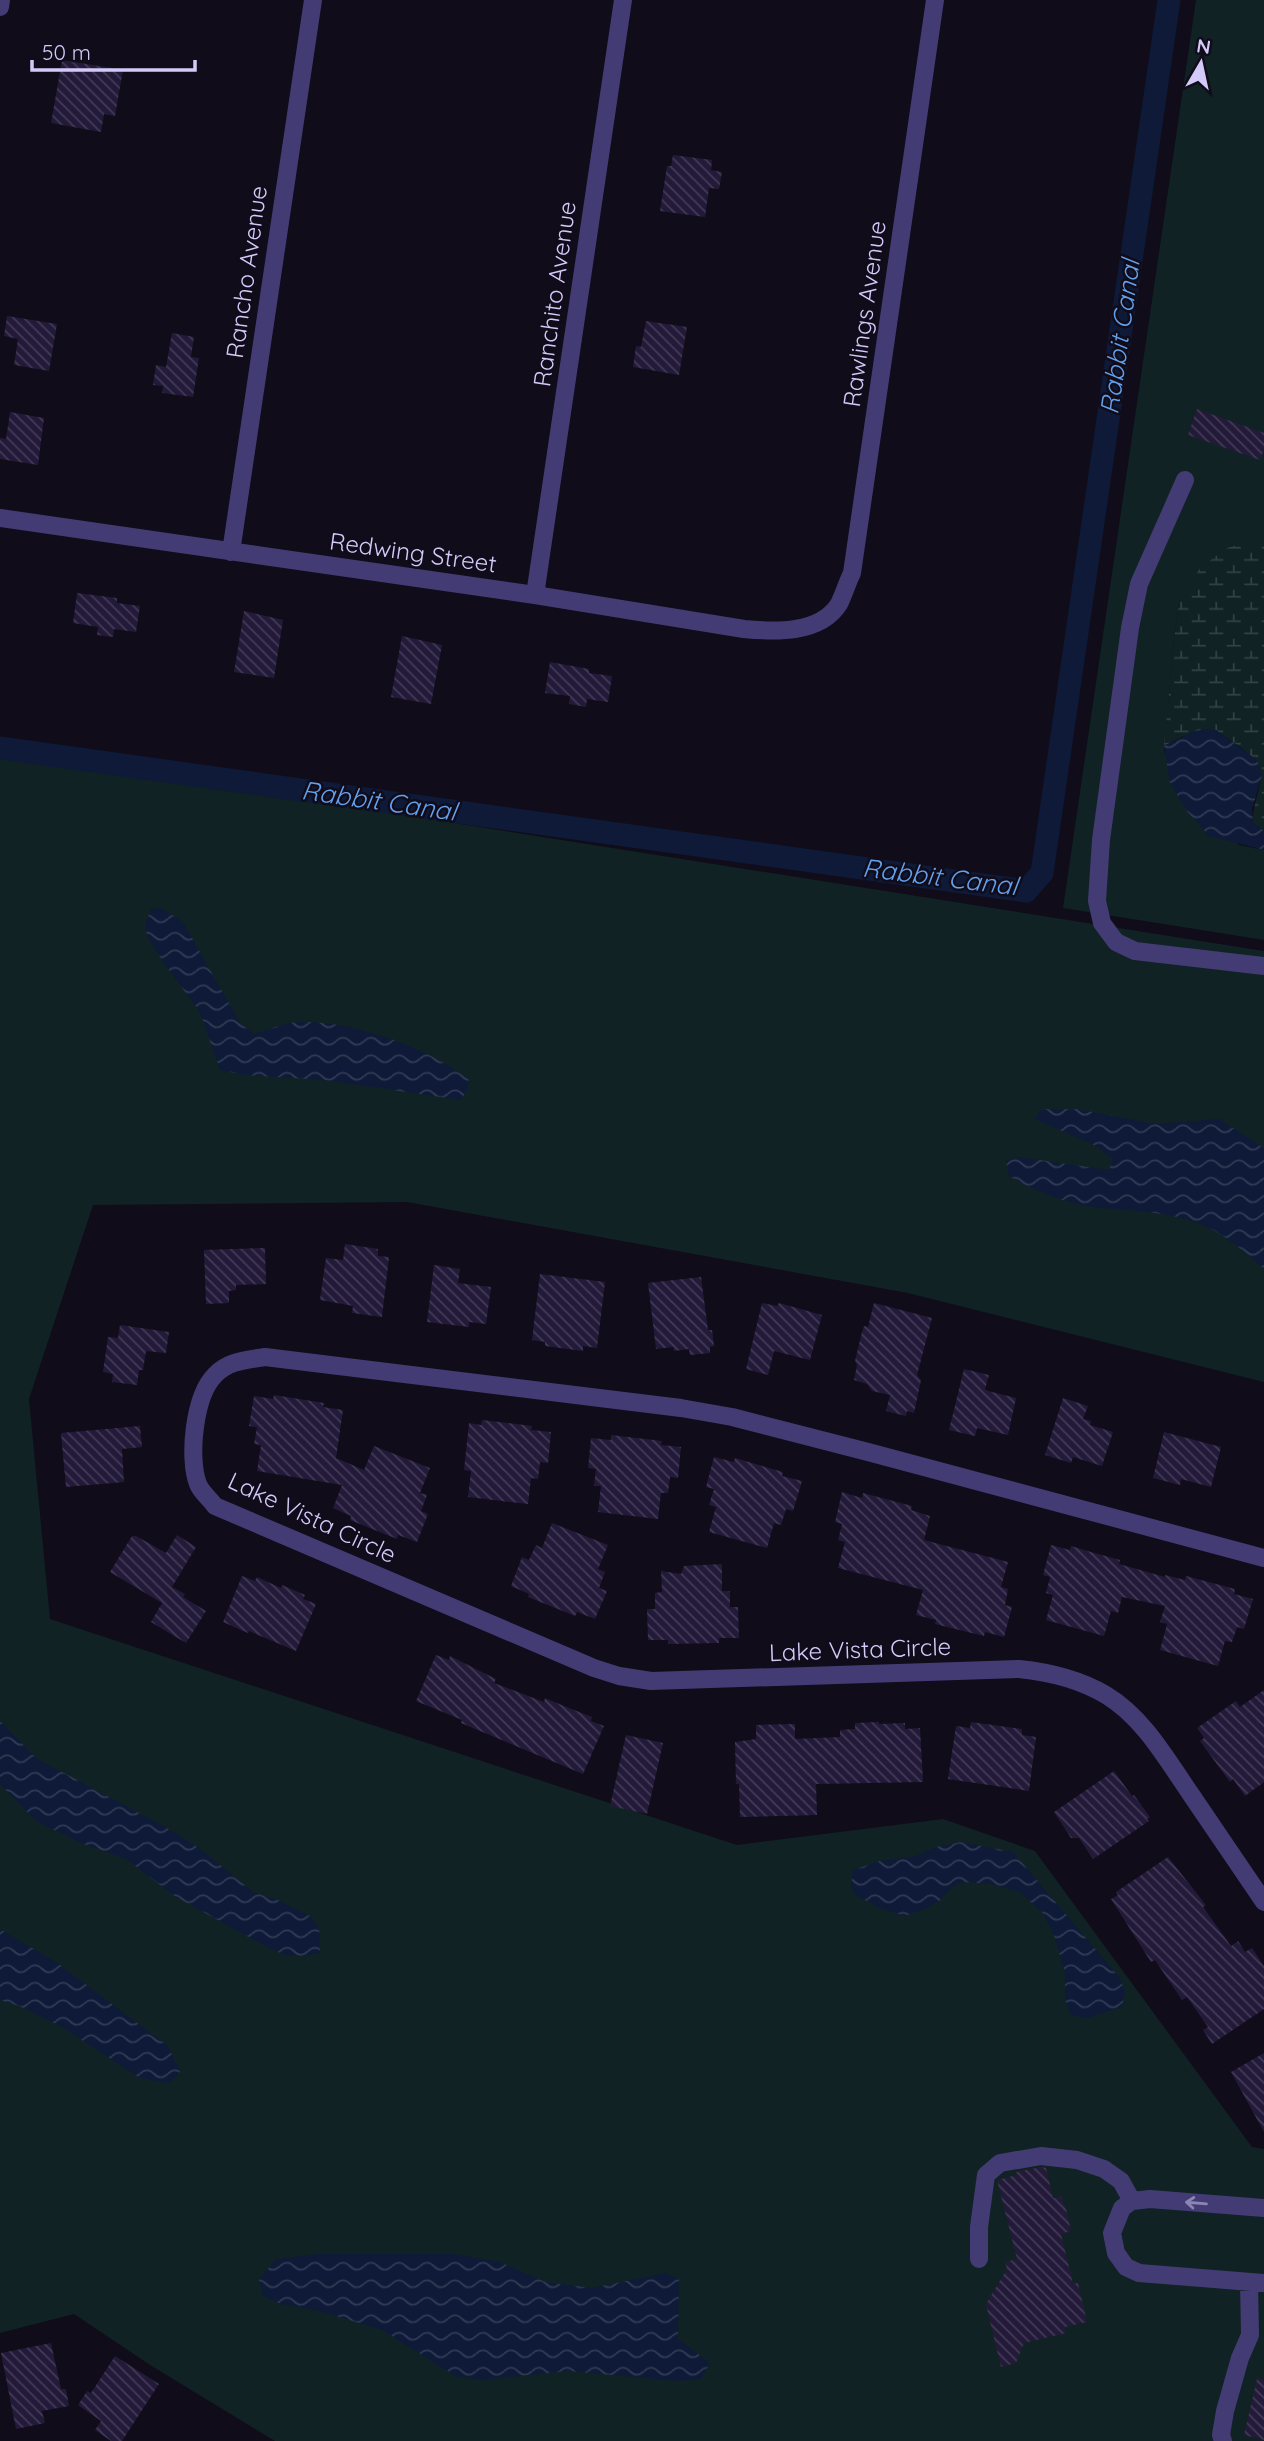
<svg xmlns="http://www.w3.org/2000/svg" width="1264" height="2441" viewBox="0 0 1264 2441" font-family="Quicksand,sans-serif">
	<style>
		.grass { fill: #102223 }
		.wetland { fill: url(#wetland-marsh) }
		.water { fill: url(#water-waves) }
		.lines { fill: none; stroke-linecap: round; stroke-linejoin: round }
		.canal { stroke: #0e1a37; stroke-width: 23 }
		.building { fill: url(#building-back-hatch) }
		.minor { stroke: #433c74; stroke-width: 18 }
		.oneway { stroke: #8c83b7 }
		.labels { text-anchor: middle; stroke-width: 5; stroke-linejoin: round; paint-order: stroke }
		.street-label { font-size: 24px; fill: #d4cafa; stroke: #100c1a }
		.water-label { font-size: 26px; font-style: italic; fill: #63a1ef; stroke: #100c1a }
	</style>
	<defs>
		<pattern id="wetland-marsh" width="20" height="14" patternUnits="userSpaceOnUse" patternTransform="scale(1.75)"><rect width="20" height="14" fill="#102223"/><path d="M1 5h8M5 5V1M11 12h8M15 12V8" fill="none" stroke="#324144"/></pattern>
		<pattern id="water-waves" width="16" height="10" patternUnits="userSpaceOnUse" patternTransform="scale(1.75)"><rect width="16" height="10" fill="#0e1a37"/><path d="M0 5q4-4 8 0t8 0" fill="none" stroke="#303a55"/></pattern>
		<pattern id="building-back-hatch" width="6" height="6" patternUnits="userSpaceOnUse" patternTransform="scale(1.75)"><rect width="6" height="6" fill="#231a39"/><path d="M-1 5l2 2M0 0l6 6M5-1l2 2" fill="none" stroke="#423a57"/></pattern>
	</defs>
	<rect width="100%" height="100%" fill="#100c1a"/>
	<path class="grass" d="M 1196,0 L 1264,0 L 1264,540 L 1254,540 L 1179,603 L 1174,640 L 1164,752 L 1239,845 L 1264,850 L 1264,940 L 1063,908 Z
		M 0,751 L 1264,951 L 1264,1382 L 908,1293 L 407,1202 L 93,1205 L 29,1399 L 50,1619 L 737,1845 L 943,1819 L 1035,1851 L 1252,2147 L 1264,2149 L 1264,2441 L 275,2441 L 150,2365 L 74,2314 L 0,2333 Z"/>
	<path class="wetland" d="M 1254,540 L 1264,540 L 1264,831 L 1253,823 C 1252,808 1258,796 1261,780 C 1264,758 1231,742 1216,730 L 1183,736 L 1164,746 L 1174,640 L 1179,603 L 1200,568 L 1227,548 Z"/>
	<path class="water" d="M 1198,729 L 1216,730 L 1257,760 L 1262,776 L 1252,809 L 1253,823 L 1264,831 L 1264,850 L 1209,836 L 1187,811 L 1170,783 L 1164,746 Z
		M 161,908 L 183,922 L 240,1023 L 254,1034 C 268,1030 286,1022 301,1022 C 351,1020 431,1048 469,1080 L 467,1090 L 461,1100 L 324,1080 L 245,1075 L 220,1070 L 200,1012 L 163,962 L 147,936 L 145,925 L 151,909 Z
		M 1041,1109 L 1077,1109 L 1155,1124 L 1219,1119 L 1264,1148 L 1264,1269 C 1246,1254 1229,1237 1207,1227 C 1174,1212 1136,1211 1101,1208 C 1069,1205 1036,1192 1009,1176 L 1006,1161 L 1019,1157 L 1109,1170 L 1113,1159 L 1094,1145 L 1035,1119 Z
		M 0,1721 L 36,1758 L 169,1829 L 199,1848 L 253,1892 L 278,1900 L 310,1916 L 319,1928 L 320,1953 L 301,1956 L 285,1955 L 267,1947 L 176,1897 L 126,1859 L 83,1844 L 36,1821 L 0,1784 Z
		M 961,1842 L 1013,1852 L 1120,1978 L 1125,1992 L 1122,2007 L 1087,2018 L 1071,2015 L 1065,1999 L 1065,1973 L 1054,1935 L 1042,1912 L 1020,1892 L 990,1884 L 963,1882 L 952,1887 L 939,1901 L 925,1909 L 905,1916 L 880,1908 L 855,1895 L 851,1886 L 853,1870 L 880,1861 L 916,1856 L 936,1847 Z
		M 0,1929 L 56,1962 L 168,2046 L 180,2072 L 170,2083 L 140,2078 L 62,2027 L 19,2006 L 0,2000 Z
		M 319,2254 L 454,2254 L 500,2262 L 545,2282 L 592,2288 L 665,2273 L 679,2279 L 678,2339 L 710,2363 L 701,2379 L 677,2381 L 569,2371 L 482,2380 L 457,2377 L 382,2330 L 319,2311 L 281,2304 L 263,2296 L 259,2280 L 276,2259 Z"/>
	<g class="lines">
		<path class="canal" d="M 0,748 L 1026,891 L 1042,873 L 1169,0"/>
	</g>
	<path class="building" d="M 62,60 L 123,70 L 115,116 L 104,114 L 101,132 L 51,123 Z
		M 673,155 L 712,160 L 711,170 L 722,172 L 719,189 L 709,188 L 705,217 L 660,211 L 667,166 L 671,166 Z
		M 7,316 L 57,324 L 49,371 L 14,365 L 18,339 L 4,336 Z
		M 646,321 L 687,327 L 679,375 L 633,367 L 636,346 L 641,347 Z
		M 172,333 L 194,337 L 191,357 L 199,358 L 193,397 L 162,393 L 163,386 L 153,385 L 156,365 L 166,367 Z
		M 1197,409 L 1264,433 L 1264,449 L 1260,460 L 1188,435 Z
		M 10,412 L 44,418 L 38,465 L 0,459 L 0,438 L 6,439 Z
		M 77,593 L 117,598 L 117,603 L 140,606 L 136,632 L 114,629 L 113,637 L 97,635 L 98,627 L 73,623 Z
		M 244,611 L 283,620 L 274,678 L 234,672 Z
		M 402,636 L 442,645 L 431,704 L 391,697 Z
		M 550,662 L 589,669 L 589,673 L 612,676 L 608,702 L 587,699 L 586,707 L 569,704 L 570,696 L 545,693 Z
		M 345,1244 L 378,1249 L 378,1256 L 389,1257 L 382,1317 L 352,1313 L 353,1306 L 320,1300 L 326,1258 L 343,1260 Z
		M 265,1248 L 266,1284 L 236,1285 L 236,1290 L 229,1291 L 229,1303 L 206,1304 L 204,1250 Z
		M 434,1265 L 460,1269 L 458,1283 L 491,1287 L 486,1324 L 469,1322 L 469,1327 L 427,1322 Z
		M 540,1274 L 605,1282 L 597,1348 L 583,1346 L 583,1351 L 545,1346 L 545,1342 L 532,1340 Z
		M 701,1277 L 708,1330 L 712,1330 L 714,1346 L 710,1347 L 710,1353 L 690,1355 L 689,1349 L 674,1351 L 673,1347 L 656,1349 L 648,1283 Z
		M 762,1303 L 777,1306 L 779,1303 L 822,1315 L 810,1360 L 774,1351 L 768,1375 L 746,1369 Z
		M 874,1303 L 932,1318 L 917,1375 L 921,1380 L 914,1413 L 907,1411 L 906,1416 L 886,1411 L 890,1395 L 872,1391 L 867,1384 L 854,1380 L 857,1365 L 855,1361 L 862,1332 L 864,1326 L 868,1327 Z
		M 120,1325 L 169,1332 L 166,1353 L 146,1351 L 143,1370 L 139,1370 L 137,1385 L 112,1382 L 113,1374 L 103,1372 L 108,1337 L 118,1338 Z
		M 964,1369 L 989,1375 L 985,1389 L 988,1391 L 1016,1398 L 1008,1435 L 977,1428 L 975,1436 L 949,1430 Z
		M 274,1395 L 324,1403 L 323,1407 L 343,1410 L 336,1458 L 364,1470 L 374,1446 L 430,1468 L 420,1493 L 427,1495 L 421,1511 L 428,1514 L 417,1542 L 398,1535 L 397,1539 L 350,1520 L 351,1516 L 333,1508 L 342,1485 L 257,1471 L 261,1445 L 254,1444 L 257,1427 L 249,1426 L 254,1396 L 273,1399 Z
		M 1063,1398 L 1088,1406 L 1083,1419 L 1091,1421 L 1090,1425 L 1113,1432 L 1102,1466 L 1073,1457 L 1071,1463 L 1045,1455 Z
		M 482,1420 L 532,1426 L 531,1430 L 551,1432 L 548,1463 L 540,1462 L 538,1479 L 531,1478 L 528,1504 L 468,1497 L 471,1471 L 464,1470 L 469,1423 L 481,1425 Z
		M 140,1426 L 142,1447 L 122,1449 L 124,1482 L 66,1487 L 61,1433 Z
		M 1164,1432 L 1221,1447 L 1211,1487 L 1181,1479 L 1180,1485 L 1153,1478 Z
		M 611,1435 L 662,1441 L 661,1445 L 681,1447 L 678,1478 L 670,1477 L 668,1493 L 661,1493 L 658,1519 L 598,1512 L 601,1486 L 594,1486 L 596,1469 L 588,1468 L 591,1438 L 611,1440 Z
		M 714,1457 L 734,1462 L 735,1458 L 783,1472 L 782,1476 L 802,1481 L 793,1511 L 786,1509 L 781,1525 L 774,1523 L 767,1548 L 709,1532 L 716,1507 L 709,1505 L 714,1489 L 706,1487 Z
		M 842,1492 L 862,1498 L 863,1493 L 912,1506 L 911,1510 L 930,1516 L 924,1540 L 1008,1562 L 1001,1587 L 1008,1589 L 1005,1605 L 1012,1607 L 1004,1637 L 985,1632 L 984,1636 L 935,1624 L 936,1620 L 916,1615 L 923,1590 L 838,1568 L 845,1542 L 838,1540 L 842,1524 L 835,1522 Z
		M 552,1523 L 608,1545 L 598,1569 L 605,1572 L 599,1588 L 607,1591 L 595,1619 L 577,1612 L 575,1616 L 528,1597 L 529,1594 L 511,1586 L 522,1557 L 529,1560 L 536,1545 L 542,1548 Z
		M 177,1535 L 196,1547 L 172,1587 L 185,1594 L 183,1597 L 206,1611 L 186,1643 L 151,1622 L 162,1603 L 110,1572 L 132,1536 L 136,1536 L 166,1553 Z
		M 1051,1545 L 1070,1550 L 1071,1546 L 1091,1552 L 1120,1560 L 1119,1564 L 1165,1577 L 1165,1575 L 1185,1580 L 1186,1576 L 1235,1589 L 1234,1594 L 1253,1599 L 1244,1629 L 1237,1627 L 1232,1642 L 1225,1641 L 1218,1666 L 1160,1650 L 1167,1624 L 1160,1622 L 1165,1606 L 1122,1597 L 1118,1613 L 1111,1611 L 1104,1636 L 1046,1620 L 1053,1595 L 1046,1593 L 1050,1577 L 1043,1575 Z
		M 722,1564 L 722,1591 L 730,1591 L 730,1607 L 738,1607 L 739,1638 L 719,1638 L 719,1643 L 668,1644 L 668,1640 L 648,1640 L 647,1609 L 655,1609 L 655,1593 L 662,1592 L 661,1571 L 681,1574 L 684,1566 Z
		M 242,1576 L 255,1581 L 257,1577 L 281,1588 L 282,1585 L 305,1595 L 303,1599 L 316,1604 L 296,1651 L 249,1631 L 248,1633 L 223,1622 Z
		M 436,1655 L 449,1660 L 450,1656 L 496,1679 L 494,1683 L 544,1702 L 545,1698 L 569,1708 L 592,1717 L 591,1721 L 604,1726 L 583,1774 L 461,1723 L 462,1720 L 416,1701 Z
		M 1264,1690 L 1264,1782 L 1245,1796 L 1233,1779 L 1230,1782 L 1200,1741 L 1204,1738 L 1197,1728 L 1236,1701 L 1240,1707 Z
		M 879,1722 L 879,1724 L 905,1723 L 905,1729 L 920,1728 L 923,1782 L 816,1784 L 817,1815 L 740,1817 L 739,1784 L 736,1784 L 735,1742 L 756,1739 L 756,1725 L 795,1724 L 795,1739 L 840,1737 L 840,1730 L 855,1729 L 855,1723 Z
		M 971,1722 L 1022,1729 L 1022,1735 L 1036,1737 L 1029,1791 L 948,1779 L 956,1726 L 970,1728 Z
		M 626,1735 L 663,1743 L 647,1814 L 610,1806 Z
		M 1114,1771 L 1132,1796 L 1134,1795 L 1150,1817 L 1147,1819 L 1149,1821 L 1093,1859 L 1079,1838 L 1071,1838 L 1054,1812 Z
		M 1168,1857 L 1206,1905 L 1203,1907 L 1231,1946 L 1238,1941 L 1245,1952 L 1252,1948 L 1264,1966 L 1264,2009 L 1212,2044 L 1203,2030 L 1208,2027 L 1187,1997 L 1182,2000 L 1155,1960 L 1151,1962 L 1111,1899 L 1118,1895 L 1116,1892 Z
		M 1264,2053 L 1264,2132 L 1231,2072 Z
		M 1041,2167 L 1046,2168 L 1053,2198 L 1061,2196 L 1066,2209 L 1071,2231 L 1061,2234 L 1073,2284 L 1078,2283 L 1087,2322 L 1065,2327 L 1066,2333 L 1024,2343 L 1016,2363 L 1001,2367 L 986,2304 L 1007,2269 L 1005,2262 L 1017,2259 L 997,2180 L 1017,2175 L 1016,2172 Z
		M 51,2343 L 61,2389 L 66,2389 L 69,2406 L 42,2411 L 45,2423 L 16,2429 L 1,2353 Z
		M 115,2356 L 159,2384 L 122,2441 L 111,2441 L 95,2430 L 101,2421 L 78,2405 L 87,2391 L 91,2393 Z
		M 1257,2379 L 1264,2380 L 1264,2440 L 1244,2435 Z"/>
	<g class="lines">
		<path class="minor" d="M 0,7 L 1,0
			M 1185,480 L 1139,584 L 1130,628 L 1101,840 L 1097,901 L 1102,923 L 1116,942 L 1135,951 L 1264,966
			M 0,518 L 535,595 L 744,629 C 775,632 820,634 839,604 C 844,594 847,583 852,573 L 935,0
			M 231,552 L 313,0
			M 535,595 L 623,0
			M 1264,1558 L 868,1452 L 732,1417 L 681,1408 L 265,1357 C 246,1360 228,1361 215,1375 C 194,1396 188,1458 198,1484 C 201,1492 210,1499 215,1506 L 594,1668 L 619,1676 L 651,1681 L 1019,1669 C 1049,1672 1079,1679 1106,1695 C 1144,1718 1167,1760 1192,1796 C 1216,1831 1240,1867 1264,1902
			M 1264,2208 L 1150,2199 L 1132,2201 L 1122,2208 L 1112,2233 L 1116,2253 L 1126,2267 L 1139,2273 L 1264,2283
			M 979,2259 L 979,2227 L 986,2175 L 1000,2163 L 1041,2156 L 1077,2160 L 1104,2169 L 1121,2181 L 1132,2201
			M 1223,2441 L 1221,2435 L 1225,2411 L 1240,2358 L 1250,2335 L 1249,2282"/>
	</g>
	<defs><path id="oneway-shaft" d="M-6 0H5M1.5-3L5.5 0L1.5 3" fill="none" stroke-width="1.6" stroke-linecap="round" stroke-linejoin="round" transform="scale(1.75)"/></defs>
	<use class="oneway" href="#oneway-shaft" transform="translate(1196 2203) rotate(-175)"/>
	<g class="labels">
		<g class="street-label">
			<text transform="translate(247 272) rotate(-82)" y="8">Rancho Avenue</text>
			<text transform="translate(555 294) rotate(-82)" y="8">Ranchito Avenue</text>
			<text transform="translate(865 314) rotate(-82)" y="8">Rawlings Avenue</text>
			<text transform="translate(413 553) rotate(8)" y="8">Redwing Street</text>
			<text transform="translate(312 1518) rotate(25)" y="8">Lake Vista Circle</text>
			<text transform="translate(860 1650) rotate(-2)" y="8">Lake Vista Circle</text>
		</g>
		<g class="water-label">
			<text transform="translate(1120 337) rotate(-82)" y="9">Rabbit Canal</text>
			<text transform="translate(379 801) rotate(8)" y="9">Rabbit Canal</text>
			<text transform="translate(940 877) rotate(7)" y="9">Rabbit Canal</text>
		</g>
	</g>
	<g transform="translate(1201 63) rotate(9)" stroke="#100c1a" stroke-width="5" paint-order="stroke">
	<path d="M0-5L12 26L0 18L-12 26Z" fill="#d4cafa"/>
	<text y="-10" font-size="19" font-weight="bold" text-anchor="middle" fill="#d4cafa">N</text>
	</g>
	<path d="M32 60v10h163v-10" fill="none" stroke="#d4cafa" stroke-width="3.5"/>
	<text x="42" y="60" font-size="21" fill="#d4cafa" stroke="#100c1a" stroke-width="5" paint-order="stroke">50 m</text>
</svg>
